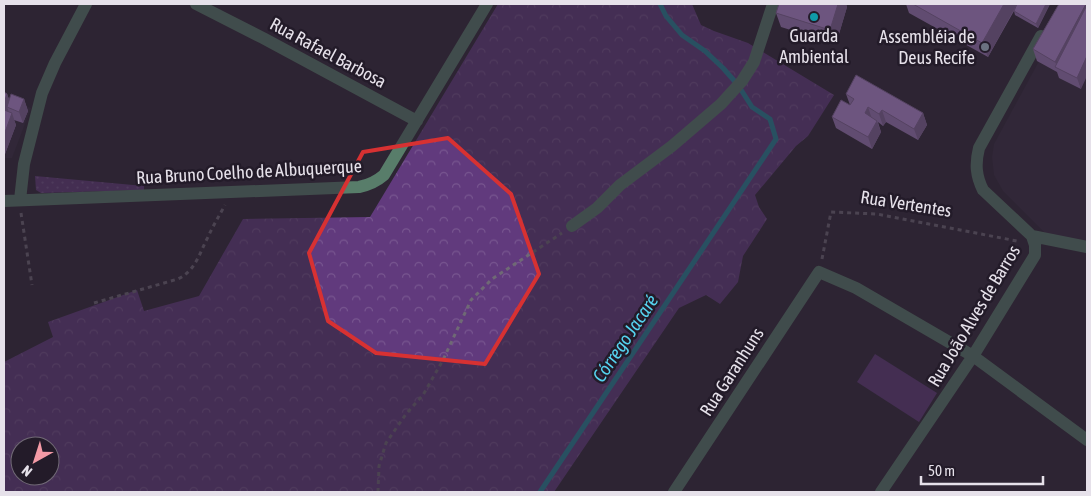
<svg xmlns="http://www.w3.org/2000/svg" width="1091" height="496" viewBox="0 0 1091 496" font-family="'Asap Condensed',sans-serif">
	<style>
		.built { fill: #352a3e }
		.grass { fill: #5f3a79 }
		.forest { fill: url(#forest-crowns); fill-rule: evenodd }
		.park { fill: url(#park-dots) }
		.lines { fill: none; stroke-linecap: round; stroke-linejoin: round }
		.stream { stroke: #23869a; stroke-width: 5 }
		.path { stroke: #6f6975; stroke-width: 3; stroke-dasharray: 4 4; stroke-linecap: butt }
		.minor { stroke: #587d6a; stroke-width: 12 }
		.wall { fill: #a17dbc }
		.shaded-wall { fill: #836699 }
		.building { fill: #bb91db; stroke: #836699 }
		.marked { fill: none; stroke: #d73132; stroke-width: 4; stroke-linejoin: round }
		.culture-dot { fill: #0f9aa8; stroke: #231b29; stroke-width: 2 }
		.worship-dot { fill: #6b7280; stroke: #231b29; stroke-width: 2 }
		.labels { text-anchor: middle; stroke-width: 5; stroke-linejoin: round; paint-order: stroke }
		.poi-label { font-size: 18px; fill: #e6e1ea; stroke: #231b29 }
		.street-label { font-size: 18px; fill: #e6e1ea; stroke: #231b29 }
		.water-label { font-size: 19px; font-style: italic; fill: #56d3ef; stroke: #231b29 }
	</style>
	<defs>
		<pattern id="forest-crowns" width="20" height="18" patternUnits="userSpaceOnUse" patternTransform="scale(1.25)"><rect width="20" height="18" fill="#613a7d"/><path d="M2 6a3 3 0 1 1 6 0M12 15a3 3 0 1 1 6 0" fill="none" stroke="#785690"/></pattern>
		<pattern id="park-dots" width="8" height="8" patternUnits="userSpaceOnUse" patternTransform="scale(1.25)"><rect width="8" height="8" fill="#5f3a79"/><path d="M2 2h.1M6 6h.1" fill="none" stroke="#76568c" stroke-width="1.8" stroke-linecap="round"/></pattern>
	</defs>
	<rect width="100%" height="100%" fill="#2d2533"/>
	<path class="built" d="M 1070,4 L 1087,4 L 1087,247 L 1052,240 L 1003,191 L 994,175 L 992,157 L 994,144 Z
		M 4,98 L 31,108 L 12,158 L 4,158 Z"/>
	<path class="grass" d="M 875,354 L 937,393 L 919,422 L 857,382 Z"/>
	<path class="forest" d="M 498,4 L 692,4 L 701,25 L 714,31 L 748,43 L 834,95 L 808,136 L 796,146 L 755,195 L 759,207 L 767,219 L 743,256 L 738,282 L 720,304 L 706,295 L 679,308 L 554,492 L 4,492 L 4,362 L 53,337 L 48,322 L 137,290 L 144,311 L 199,296 L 243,219 L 370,217 ZM 20,446 L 50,446 L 50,476 L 20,476 Z"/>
	<path class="park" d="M 35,176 L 144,186 L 144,190 L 41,193 L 36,190 Z"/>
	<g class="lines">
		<path class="stream" d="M 540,492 L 776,139 L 770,119 L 752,107 L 738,85 L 723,68 L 705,51 L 682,35 L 666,16 L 660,4"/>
		<path class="path" d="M 21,213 L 32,285
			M 822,259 L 831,212 L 877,214 L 1017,241
			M 94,303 L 178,279 C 196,270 199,254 208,237 C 213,226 219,216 225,205
			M 378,492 L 379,466 L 386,443 L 406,414 L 423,395 L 443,360 L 471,300 L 492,279 L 562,233"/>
		<path class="minor" d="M 196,4 L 263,38 L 417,121
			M 20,200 L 24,164 L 42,93 L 55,63 L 86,4
			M 4,201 L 359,187 C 369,185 376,182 384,175 L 487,4
			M 572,226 L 597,208 L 620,185 L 672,146 L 721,104 L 731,93 L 742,81 L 754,62 L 773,4
			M 1032,236 L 1087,247
			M 674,492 L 819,272 L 856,288 L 973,356 L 1087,440
			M 881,492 L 973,356 L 1035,255 L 1035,245 L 1032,236 L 983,190 C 976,176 975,164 979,148 L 1041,36"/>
	</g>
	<path class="wall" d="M 779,4 L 846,4 L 847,7 L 836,44 L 781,27 L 776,13 Z
		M 906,4 L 1050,4 L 1038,28 L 1015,15 L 1014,11 L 988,57 L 909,13 Z
		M 1059,4 L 1081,89 L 1059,78 L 1057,72 L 1037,61 L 1033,49 Z
		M 4,92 L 7,94 L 9,99 L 24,99 L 28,111 L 23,123 L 14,120 L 16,125 L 5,154 L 4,154 Z
		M 846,94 L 923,113 L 927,125 L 918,140 L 886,122 L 883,126 L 878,122 L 881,132 L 872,149 L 836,128 L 832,117 L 850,105 Z"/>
	<path class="shaded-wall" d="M 838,4 L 846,4 L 847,7 L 836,44 L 830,30 Z
		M 1004,4 L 1017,4 L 988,57 L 982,43 Z
		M 1046,4 L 1050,4 L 1038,28 L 1036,24 Z
		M 1086,4 L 1087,4 L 1087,20 L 1058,68 L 1055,62 Z
		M 1087,56 L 1087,76 L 1081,89 L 1077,78 Z
		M 7,94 L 11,105 L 7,107 L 9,112 L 4,112 L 4,103 Z
		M 24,99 L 28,111 L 23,123 L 19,112 Z
		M 868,107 L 872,119 L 865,113 Z
		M 882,110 L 886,122 L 883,126 L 879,114 Z
		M 12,113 L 16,125 L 5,154 L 4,151 L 4,135 Z
		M 923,113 L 927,125 L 918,140 L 914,129 Z
		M 877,121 L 881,132 L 872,149 L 868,137 Z"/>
	<path class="building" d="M 779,4 L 838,4 L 830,30 L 776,13 Z
		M 913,4 L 1004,4 L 982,43 Z
		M 1017,4 L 1046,4 L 1036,24 L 1014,11 Z
		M 1059,4 L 1086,4 L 1055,62 L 1033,49 Z
		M 1087,5 L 1087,56 L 1077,78 L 1055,67 Z
		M 856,75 L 923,113 L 914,129 L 882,110 L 879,114 L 868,107 L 865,113 L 877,121 L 868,137 L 832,117 L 841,100 L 850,105 L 854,99 L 846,94 Z
		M 4,92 L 7,94 L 4,103 Z
		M 11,94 L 24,99 L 19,112 L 7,107 Z
		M 4,110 L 12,113 L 4,135 Z"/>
	<path d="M0 0H1091V496H0ZM 448,138 L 511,194 L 539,274 L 485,364 L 376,353 L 328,321 L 309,253 L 363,152 Z" fill="#2d2533" fill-opacity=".55" fill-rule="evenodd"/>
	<path class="marked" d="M 448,138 L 511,194 L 539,274 L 485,364 L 376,353 L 328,321 L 309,253 L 363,152 Z"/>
	<circle class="culture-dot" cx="814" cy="17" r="5"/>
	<circle class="worship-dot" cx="985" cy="47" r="5"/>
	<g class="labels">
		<g class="poi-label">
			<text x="814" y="42">Guarda<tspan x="814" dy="21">Ambiental</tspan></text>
			<text x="975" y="43" text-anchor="end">Assembléia de<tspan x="975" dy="21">Deus Recife</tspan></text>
		</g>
		<g class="street-label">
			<text transform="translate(328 53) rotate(28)" y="6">Rua Rafael Barbosa</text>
			<text transform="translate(249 172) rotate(-3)" y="6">Rua Bruno Coelho de Albuquerque</text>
			<text transform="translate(906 204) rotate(9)" y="6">Rua Vertentes</text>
			<text transform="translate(974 316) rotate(-59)" y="6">Rua João Alves de Barros</text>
			<text transform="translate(732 372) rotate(-57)" y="6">Rua Garanhuns</text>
		</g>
		<g class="water-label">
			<text transform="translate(625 338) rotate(-56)" y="7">Córrego Jacaré</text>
		</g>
	</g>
	<rect width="1091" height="496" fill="none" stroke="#e6e1ea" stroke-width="10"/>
	<g transform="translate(35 461) rotate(219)"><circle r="24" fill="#231b29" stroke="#716a76"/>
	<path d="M0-4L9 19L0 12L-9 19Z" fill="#f49aa6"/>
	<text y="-8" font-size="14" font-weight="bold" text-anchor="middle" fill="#e6e1ea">N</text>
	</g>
	<path d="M921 476v8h122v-8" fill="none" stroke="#e6e1ea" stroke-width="2.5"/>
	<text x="928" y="476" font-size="15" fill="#e6e1ea" stroke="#231b29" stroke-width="4" paint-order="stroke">50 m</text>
</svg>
